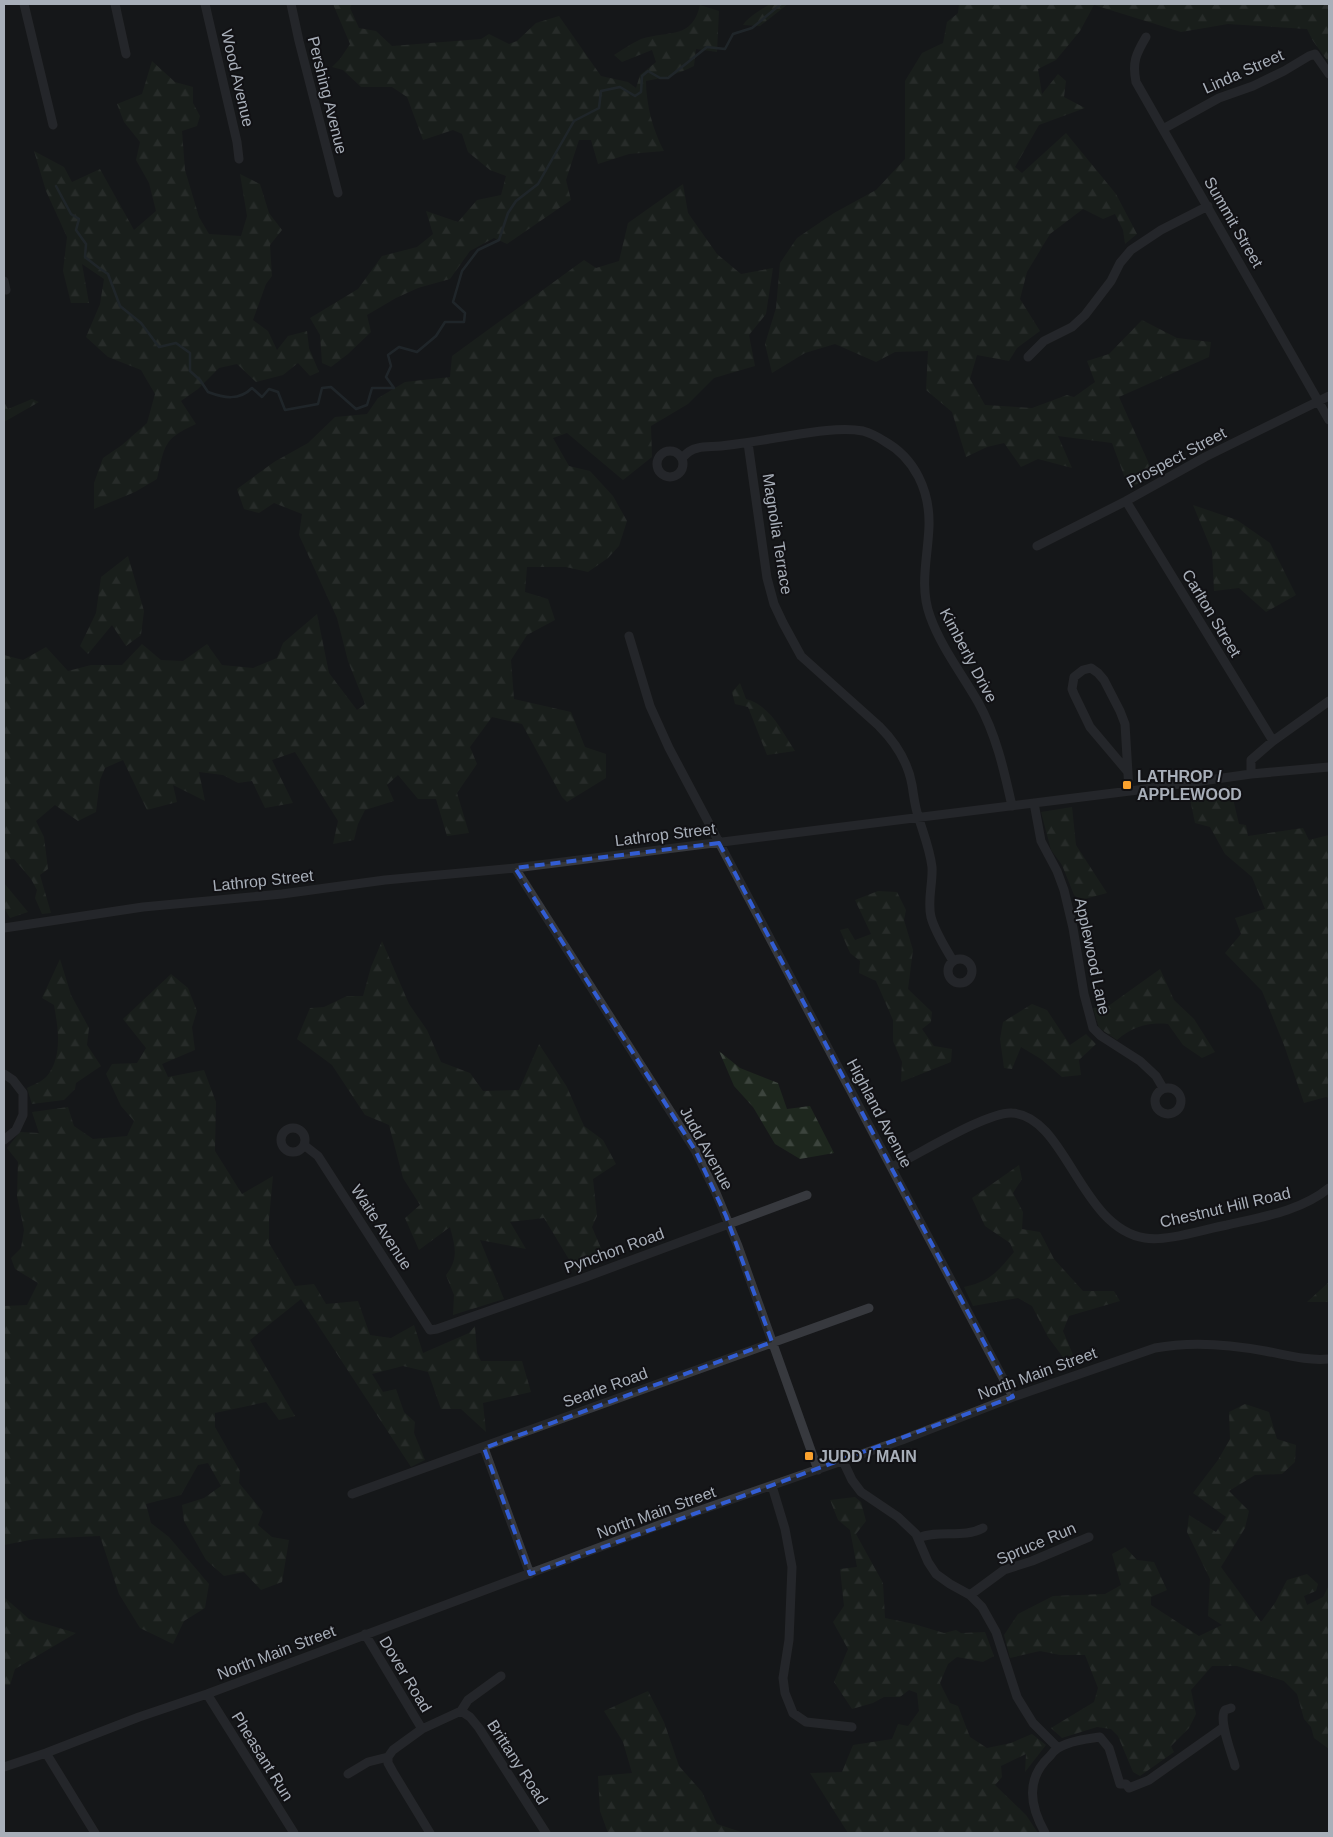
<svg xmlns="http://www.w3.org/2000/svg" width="1333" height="1837" viewBox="0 0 1333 1837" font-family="Helvetica,sans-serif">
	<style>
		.forest { fill: url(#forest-firs) }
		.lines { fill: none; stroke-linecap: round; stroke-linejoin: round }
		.stream { stroke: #2c373d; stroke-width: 2.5 }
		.minor { stroke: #37393e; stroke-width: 9 }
		.marked { fill: none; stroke: #325dd3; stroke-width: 4; stroke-dasharray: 10 6; stroke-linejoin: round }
		.poi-dot { fill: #faa12d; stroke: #111114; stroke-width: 2 }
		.labels { text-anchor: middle; stroke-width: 4; stroke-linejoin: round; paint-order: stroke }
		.street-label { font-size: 16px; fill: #a8afb9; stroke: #111114 }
		.poi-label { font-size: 16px; font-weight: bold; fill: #a8afb9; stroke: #111114; text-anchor: start }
	</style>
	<defs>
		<pattern id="forest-firs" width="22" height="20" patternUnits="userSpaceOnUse" patternTransform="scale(1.25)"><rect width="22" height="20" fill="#1e271e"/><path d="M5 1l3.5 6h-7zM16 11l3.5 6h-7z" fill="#3c443d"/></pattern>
	</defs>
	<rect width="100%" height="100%" fill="#161719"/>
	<path class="forest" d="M 333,4 L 352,4 L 350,8 L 359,28 L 376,31 L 392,46 L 481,39 L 489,34 L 509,44 L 517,41 L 536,23 L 559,16 L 601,76 L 628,82 L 636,88 L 640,75 L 656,62 L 652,50 L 622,62 L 614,55 C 622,50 632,43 641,39 C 669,30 692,40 700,5 L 719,11 L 717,52 L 696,49 L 694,66 C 679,74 663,78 646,81 C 646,104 653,131 664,151 L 629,154 L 598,164 L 591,140 L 579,140 L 566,180 L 571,200 L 507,244 L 494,238 L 470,251 L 450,279 L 418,288 L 396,298 L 367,315 L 371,332 L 348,354 L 331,367 L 322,363 L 320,335 L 310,318 L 358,289 L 382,256 L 417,247 L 433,234 L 426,211 L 458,222 L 477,200 L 501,195 L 506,176 L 490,170 L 468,152 L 462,134 L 453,130 L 423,140 L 407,97 L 392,87 L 361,87 L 343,70 L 332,67 L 340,59 L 350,44 Z
		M 770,4 L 788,4 L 760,26 L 743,25 C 749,16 761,10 770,4 Z
		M 959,4 L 1329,4 L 1329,63 L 1313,41 L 1307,29 L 1228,24 L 1181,32 L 1094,5 L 1080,31 L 1056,60 L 1038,69 L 1042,94 L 1058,74 L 1066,81 L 1064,97 L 1085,108 L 1039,125 L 1015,167 L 1022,173 L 1066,133 L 1116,194 L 1137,234 L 1125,244 L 1123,230 L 1115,214 L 1103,219 L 1083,209 L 1050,234 L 1027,272 L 1020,299 L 1040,331 L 1017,348 L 1009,361 L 977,355 L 970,379 L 985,405 L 1032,408 L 1067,395 L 1074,397 L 1095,382 L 1087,361 L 1109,354 L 1142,320 L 1177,338 L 1211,342 L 1209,357 L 1119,397 L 1154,475 L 1129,489 L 1112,443 L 1058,436 L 1072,468 L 1038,459 L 1021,467 L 1004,443 L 987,447 L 966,457 L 952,412 L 926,390 L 928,351 L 895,352 L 876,362 L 835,344 L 805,353 L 772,373 L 765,344 L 776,308 L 780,263 L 797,238 L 834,213 L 876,190 L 905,159 L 905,81 L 922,53 L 943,43 L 947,22 L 958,13 Z
		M 152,61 L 175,82 L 193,87 L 193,103 L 200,116 L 197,126 L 182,131 L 185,170 L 199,217 L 209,234 L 241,236 L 247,216 L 240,174 L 260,184 L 269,213 L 282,230 L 270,245 L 272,276 L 266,284 L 253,320 L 268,331 L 277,350 L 288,336 L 307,331 L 309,348 L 319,372 L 310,376 L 298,363 L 283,375 L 256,382 L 237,364 L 219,368 L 198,389 L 181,401 L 196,424 C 163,439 165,445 157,479 L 135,492 L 94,509 L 94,483 L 103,458 L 122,445 L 147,423 L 155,394 L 141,370 L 108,357 L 86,337 L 100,304 L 104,279 L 82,264 L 89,303 L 71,303 L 63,271 L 67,237 L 46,191 L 34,151 L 64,167 L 72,182 L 100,169 L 134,230 L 156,211 L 149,183 L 136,160 L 140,142 L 124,122 L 117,104 L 142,94 Z
		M 683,184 L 688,213 L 717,254 L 741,274 L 773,268 L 766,314 L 749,335 L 755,366 L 714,378 L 688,404 L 651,426 L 652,457 L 623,480 L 567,433 L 553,438 L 569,466 L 590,471 L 613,496 L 627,521 L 619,546 L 608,558 L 588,572 L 566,567 L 527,567 L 525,592 L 548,599 L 555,620 L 527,635 L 511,660 L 514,699 L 571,712 L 585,747 L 606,754 L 606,778 L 567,802 L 562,797 L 522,724 L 492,717 L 470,747 L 477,764 L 457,793 L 469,833 L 447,836 L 436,799 L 418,799 L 398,775 L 387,785 L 394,801 L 365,810 L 358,824 L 354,840 L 333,844 L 338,821 L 295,752 L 272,760 L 293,803 L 265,808 L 252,781 L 238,783 L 223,775 L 199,772 L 205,801 L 173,785 L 177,802 L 147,810 L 123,760 L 105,768 L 100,780 L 96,812 L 78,821 L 55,805 L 36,821 L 44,837 L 48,869 L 40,875 L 51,913 L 42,914 L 35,898 L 37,890 L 31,879 L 14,859 L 4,860 L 4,655 L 23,660 L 46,647 L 68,671 L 91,665 L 122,665 L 142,644 L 161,660 L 183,661 L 207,644 L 222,665 L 253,668 L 277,658 L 283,643 L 317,614 L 329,673 L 357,710 L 365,704 L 348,661 L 337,618 L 299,535 L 302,514 L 274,503 L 259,513 L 244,509 L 237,489 L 274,462 L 308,443 L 335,417 L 367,414 L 378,398 L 405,382 L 450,377 L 452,356 L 584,260 L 596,268 L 619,261 L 628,223 Z
		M 32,399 L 39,402 L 4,422 L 4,402 L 8,409 Z
		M 1193,505 L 1237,520 L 1270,543 L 1296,595 L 1266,612 L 1239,588 L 1214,591 L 1212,551 Z
		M 128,556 L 144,611 L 141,635 L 126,646 L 112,625 L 88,654 L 80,646 L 96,613 L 101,577 Z
		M 740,683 L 746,699 C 770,705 782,731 795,751 L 767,755 L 748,707 L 735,704 L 732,692 Z
		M 1230,786 L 1239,824 L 1246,825 L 1248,836 L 1303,828 L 1309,840 L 1329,835 L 1329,1098 L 1326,1097 L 1304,1103 L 1284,1045 L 1262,991 L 1225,953 L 1241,934 L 1235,918 L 1265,909 L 1252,877 L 1225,854 L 1210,827 L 1195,823 L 1189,794 Z
		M 1072,807 L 1076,845 L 1107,893 L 1081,900 L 1074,895 L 1062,865 L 1051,850 L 1041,812 Z
		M 4,883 L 28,912 L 10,918 L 4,908 Z
		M 878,891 L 897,892 L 906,910 L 904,920 L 913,950 L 908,989 L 932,1012 L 931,1022 L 922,1029 L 934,1046 L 952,1049 L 951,1062 L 901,1082 L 902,1062 L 893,1041 L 893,1020 L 876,981 L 859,973 L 860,961 L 850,953 L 840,930 L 848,928 L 855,940 L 871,934 L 855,900 Z
		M 382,941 L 409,1004 L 427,1030 L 441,1062 L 470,1073 L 483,1091 L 519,1090 L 539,1044 L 567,1087 L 584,1126 L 603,1140 L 616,1164 L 593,1179 L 597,1216 L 592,1227 L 606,1260 L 576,1271 L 544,1218 L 510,1222 L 526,1249 L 480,1240 L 504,1299 L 453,1315 L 454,1295 L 446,1275 C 459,1258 455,1247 450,1227 L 419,1250 L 405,1218 L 420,1205 L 403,1178 L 389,1125 L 365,1115 L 332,1065 L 297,1039 L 310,1008 L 324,1007 L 347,996 L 363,996 L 371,967 Z
		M 60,959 L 71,995 L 89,1028 L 87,1045 L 101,1066 L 76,1083 L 75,1089 L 64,1100 L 32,1104 L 27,1088 C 33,1085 43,1081 47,1076 C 63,1056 58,1028 54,1005 L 42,998 Z
		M 1160,969 L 1174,1000 L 1194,1019 L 1215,1052 L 1202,1058 L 1183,1045 L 1168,1024 C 1148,1022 1132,1027 1117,1040 L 1099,1028 L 1093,1008 L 1107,1007 Z
		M 171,974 L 188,988 L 197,1011 L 192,1027 L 195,1050 L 162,1064 L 168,1077 L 204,1070 L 216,1102 L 215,1151 L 242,1194 L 273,1176 L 269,1219 L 269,1243 L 295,1286 L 314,1284 L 326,1304 L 358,1301 L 370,1335 L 391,1338 L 414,1325 L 423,1353 L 469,1333 L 475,1326 L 477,1353 L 481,1361 L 522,1361 L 531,1392 L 483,1403 L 486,1432 L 461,1409 L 441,1409 L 428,1372 L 403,1366 L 372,1374 L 383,1392 L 396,1389 L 404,1412 L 415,1422 L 414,1433 L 425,1460 L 411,1467 L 301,1299 L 250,1340 L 295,1416 L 279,1420 L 266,1402 L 215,1413 L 215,1427 L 240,1471 L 239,1483 L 263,1512 L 258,1525 L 272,1537 L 289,1540 L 282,1582 L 261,1590 L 244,1572 L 224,1576 L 206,1560 L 184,1521 L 182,1505 L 204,1498 L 221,1486 L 208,1463 L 198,1465 L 181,1495 L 146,1504 L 151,1523 L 169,1537 L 209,1584 L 205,1608 L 184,1621 L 173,1644 L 140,1628 L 119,1594 L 100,1536 L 35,1539 L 4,1545 L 4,1306 L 27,1305 L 38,1283 L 15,1269 L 11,1258 L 21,1248 L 24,1230 L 17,1196 L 18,1162 L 7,1148 L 20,1132 L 39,1133 L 32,1112 L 68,1107 L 74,1126 L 93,1139 L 127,1136 L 134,1121 L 121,1106 L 106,1074 L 112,1064 L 137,1063 L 146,1048 L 123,1019 Z
		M 1032,1004 L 1047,1010 L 1070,1045 L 1086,1034 L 1096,1044 L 1079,1060 L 1081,1075 L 1062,1077 L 1041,1059 L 1021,1047 L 1012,1069 L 1004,1068 L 1000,1039 L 1003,1022 Z
		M 719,1051 L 740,1068 L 778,1083 L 787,1109 L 810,1106 L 834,1153 L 800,1159 L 775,1144 L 753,1107 L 734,1086 Z
		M 1019,1165 L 1022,1179 L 1013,1193 L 1023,1212 L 1022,1229 L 1040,1232 L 1054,1259 L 1083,1291 L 1114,1291 L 1120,1301 L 1069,1316 L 1063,1331 L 1077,1364 L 1071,1368 L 1048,1337 L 1032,1306 L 1018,1298 L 973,1306 L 964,1287 C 991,1281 997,1272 1014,1252 L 1010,1243 L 985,1226 L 972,1198 Z
		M 1329,1282 L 1329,1302 L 1307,1302 Z
		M 1245,1404 L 1269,1412 L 1277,1439 L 1296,1445 L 1295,1462 L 1282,1474 L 1255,1475 L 1229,1491 L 1249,1511 L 1245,1528 L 1221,1567 L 1261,1622 L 1275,1603 L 1287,1580 L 1307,1574 L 1318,1584 L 1316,1591 L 1304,1596 L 1307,1605 L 1323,1597 L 1329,1585 L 1329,1749 L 1314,1738 L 1311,1727 L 1304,1719 L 1297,1694 L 1284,1681 L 1237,1666 L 1212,1666 L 1191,1690 L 1196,1714 L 1189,1728 L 1171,1746 L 1174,1752 L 1140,1776 L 1133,1772 L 1118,1736 L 1111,1729 L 1097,1727 L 1062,1738 L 1051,1728 L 1094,1702 L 1098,1688 L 1085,1655 L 1060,1655 L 1040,1651 L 1010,1658 L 1004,1635 L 1018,1614 L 1053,1596 L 1105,1594 L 1121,1585 L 1112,1554 L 1125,1547 L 1137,1560 L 1154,1562 L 1167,1590 L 1151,1597 L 1151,1605 L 1199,1636 L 1222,1625 L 1208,1616 L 1210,1579 L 1187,1532 L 1189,1515 L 1216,1532 L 1226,1517 L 1193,1493 L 1218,1460 L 1230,1439 L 1229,1412 Z
		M 855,1497 L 861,1502 L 866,1521 L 856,1534 L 883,1583 L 885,1618 L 914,1624 L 944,1633 L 956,1630 L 961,1633 L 985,1632 L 994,1656 L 983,1662 L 957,1657 L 948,1664 L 940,1683 L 950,1703 L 958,1706 L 970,1737 L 987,1748 L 1011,1743 L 1032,1734 L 1046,1745 L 1025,1772 L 1026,1754 L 1001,1766 L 1002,1777 L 995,1785 L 1026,1815 L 1038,1833 L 848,1833 L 810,1773 L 842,1772 L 853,1745 L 892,1739 L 898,1724 L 908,1726 L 919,1711 L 917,1693 L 909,1690 L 900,1697 L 884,1697 L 873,1703 L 852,1709 L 834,1682 L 848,1649 L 833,1622 L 844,1606 L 840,1569 L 857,1567 L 850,1530 L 838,1520 L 830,1500 Z
		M 4,1597 L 29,1619 L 76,1633 L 15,1669 L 10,1685 L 4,1685 Z
		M 648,1691 L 664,1722 L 679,1766 L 702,1792 L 717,1824 L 744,1833 L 608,1833 L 600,1811 L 598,1776 L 632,1773 L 623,1742 L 604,1711 Z"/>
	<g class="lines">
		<path class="stream" d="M 56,186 L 71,214 L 79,219 L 76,230 L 86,244 L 85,257 L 99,268 L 108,274 L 120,306 L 141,323 L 159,347 L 176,343 L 190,353 L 190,371 L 200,380 L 208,392 C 224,398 239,401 252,388 L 262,397 L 269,389 L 278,392 L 285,410 L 318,404 L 322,388 L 331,387 L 356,409 L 367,405 L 372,388 L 394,388 L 386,377 L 391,366 L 388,355 L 399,347 L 417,352 L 436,336 L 445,322 L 464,322 L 465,313 L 453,302 L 462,271 L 478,250 L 499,240 L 508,213 L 516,201 L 538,184 L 574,121 L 599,108 L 601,91 L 620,87 L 635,96 L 641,92 L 642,76 L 648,71 L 660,78 L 668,78 L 707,47 L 725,49 L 733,34 L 752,28 L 781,4"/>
		<path class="minor" d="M 24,4 L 53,125
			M 115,4 L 126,54
			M 205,4 L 237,142 L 239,159
			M 291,4 L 299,41 L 338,193
			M 1146,37 C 1136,54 1132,62 1136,82 L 1329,420
			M 1163,129 L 1219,98 L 1253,86 L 1284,71 L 1309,56 L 1315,54 L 1329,74
			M 4,281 L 6,290
			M 1028,357 L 1044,341 L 1072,327 L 1085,315 L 1111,281 L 1120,263 L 1131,250 L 1161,230 L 1208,206
			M 748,443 L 767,578 L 774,604 L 783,623 L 801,656 L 879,726 C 896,743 908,762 912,785 C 914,797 915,808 919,819 C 924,835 930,850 932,867 C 933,884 927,900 931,917 C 935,932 945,947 953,961
			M657 464a13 13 0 1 1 26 0a13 13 0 1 1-26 0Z
			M 682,458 C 687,453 691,449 698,448 C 705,446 713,447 721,446 C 737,444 753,442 769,439 C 797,435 836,426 863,431 C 870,433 878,437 884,441 C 915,458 930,491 929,526 C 928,557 919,586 930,616 C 941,647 962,674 978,702 C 996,734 1004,770 1012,806
			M 1126,501 L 1273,741
			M 1037,546 L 1126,501 L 1205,457 L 1329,396
			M 629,636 L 650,706 L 669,748 L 1013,1397
			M 1128,772 L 1090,727 L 1074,694 L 1072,689 L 1074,677 L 1083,670 L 1091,668 L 1098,673 L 1104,680 L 1120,711 L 1125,724 L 1129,790
			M 1251,774 L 1251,760 L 1273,741 L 1329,701
			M 1034,803 L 1041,841 L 1057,871 L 1064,890 L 1073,928 L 1084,994 L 1093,1028 L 1101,1036 L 1140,1061 L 1156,1076 L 1163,1088
			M 515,868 L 695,1150 L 716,1193 L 738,1246 L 818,1470
			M 4,928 L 143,907 L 282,894 L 385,880 L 515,868 L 1138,790 L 1251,774 L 1329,767
			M948 971a12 12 0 1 1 24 0a12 12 0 1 1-24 0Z
			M 4,1074 L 13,1080 L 23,1093 L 23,1115 L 16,1130 L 4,1140
			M1155 1101a13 13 0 1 1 26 0a13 13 0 1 1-26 0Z
			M281 1140a12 12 0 1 1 24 0a12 12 0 1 1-24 0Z
			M 304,1145 L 318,1156 L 430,1330 L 437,1329 L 586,1277 L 807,1195
			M 892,1167 C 918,1155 988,1111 1012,1113 C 1066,1116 1080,1228 1145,1238 C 1166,1242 1205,1229 1227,1225 C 1262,1217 1301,1211 1329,1188
			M 484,1448 L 530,1574
			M 843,1461 L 852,1480 L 861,1492 L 898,1517 L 916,1534 L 928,1562 L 936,1574 L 950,1584 L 970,1595 L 982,1607 L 996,1632 L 1017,1697 L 1033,1723 L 1058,1748
			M 772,1486 L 785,1529 L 792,1567 L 789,1640 L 783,1678 L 785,1693 L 793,1713 L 806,1722 L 852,1727
			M 352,1494 L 869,1308
			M 918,1538 C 939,1529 963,1539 983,1528
			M 970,1595 L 1004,1570 L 1032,1561 L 1089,1537
			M 365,1634 L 422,1729
			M 207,1694 L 294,1833
			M 1231,1708 L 1225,1710 C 1218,1720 1232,1754 1235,1766
			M 461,1711 L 470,1717 L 479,1728 L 546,1833
			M 46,1753 L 95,1833
			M 388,1757 L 388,1763 L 393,1772 L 430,1833
			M 4,1767 L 46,1753 L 139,1717 L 207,1694 L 678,1518 L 902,1440 L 1013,1397 L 1155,1348 C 1191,1341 1228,1344 1265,1351 C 1287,1355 1307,1361 1329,1359
			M 348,1774 L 368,1762 L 388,1757 L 393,1750 L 422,1729 L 461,1711 L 468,1700 L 501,1676
			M 1045,1833 C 1030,1806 1025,1779 1050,1756 C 1052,1753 1055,1750 1058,1748 C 1070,1741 1086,1739 1100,1737 L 1109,1748 L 1120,1784 L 1126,1784 L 1129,1788 L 1149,1780 L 1224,1727"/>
	</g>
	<path d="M0 0H1333V1837H0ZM 719,843 L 1013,1397 L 530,1574 L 484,1448 L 772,1342 L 726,1216 L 695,1150 L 515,868 Z" fill="#161719" fill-opacity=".55" fill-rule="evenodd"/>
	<path class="marked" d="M 719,843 L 1013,1397 L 530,1574 L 484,1448 L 772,1342 L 726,1216 L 695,1150 L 515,868 Z"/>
	<g class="poi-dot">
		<rect x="1122" y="780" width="10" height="10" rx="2.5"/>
		<rect x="804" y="1451" width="10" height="10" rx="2.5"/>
	</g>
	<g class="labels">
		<g class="street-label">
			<text transform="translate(1243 71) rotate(-24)" y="6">Linda Street</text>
			<text transform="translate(238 78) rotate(77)" y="6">Wood Avenue</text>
			<text transform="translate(328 95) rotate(76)" y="6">Pershing Avenue</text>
			<text transform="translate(1234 222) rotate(60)" y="6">Summit Street</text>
			<text transform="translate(1176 457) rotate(-28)" y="6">Prospect Street</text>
			<text transform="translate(778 534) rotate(81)" y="6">Magnolia Terrace</text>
			<text transform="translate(1212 613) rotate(59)" y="6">Carlton Street</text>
			<text transform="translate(969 655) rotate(62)" y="6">Kimberly Drive</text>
			<text transform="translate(665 834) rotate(-7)" y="6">Lathrop Street</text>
			<text transform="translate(263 880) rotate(-6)" y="6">Lathrop Street</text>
			<text transform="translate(1093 956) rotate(78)" y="6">Applewood Lane</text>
			<text transform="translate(880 1113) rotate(62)" y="6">Highland Avenue</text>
			<text transform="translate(707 1148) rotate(61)" y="6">Judd Avenue</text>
			<text transform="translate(1225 1207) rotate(-13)" y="6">Chestnut Hill Road</text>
			<text transform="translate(382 1227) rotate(57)" y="6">Waite Avenue</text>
			<text transform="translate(614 1250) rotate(-20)" y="6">Pynchon Road</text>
			<text transform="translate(1037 1373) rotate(-20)" y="6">North Main Street</text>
			<text transform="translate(605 1387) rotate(-20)" y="6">Searle Road</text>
			<text transform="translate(656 1512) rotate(-20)" y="6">North Main Street</text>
			<text transform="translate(1036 1543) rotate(-23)" y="6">Spruce Run</text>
			<text transform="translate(276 1652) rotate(-21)" y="6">North Main Street</text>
			<text transform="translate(406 1674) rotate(59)" y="6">Dover Road</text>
			<text transform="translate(263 1756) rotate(58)" y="6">Pheasant Run</text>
			<text transform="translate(518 1762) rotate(57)" y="6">Brittany Road</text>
		</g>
		<g class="poi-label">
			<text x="1137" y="782">LATHROP /<tspan x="1137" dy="18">APPLEWOOD</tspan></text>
			<text x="819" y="1462">JUDD / MAIN</text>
		</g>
	</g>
	<rect width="1333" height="1837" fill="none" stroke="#a8afb9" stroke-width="10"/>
</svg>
